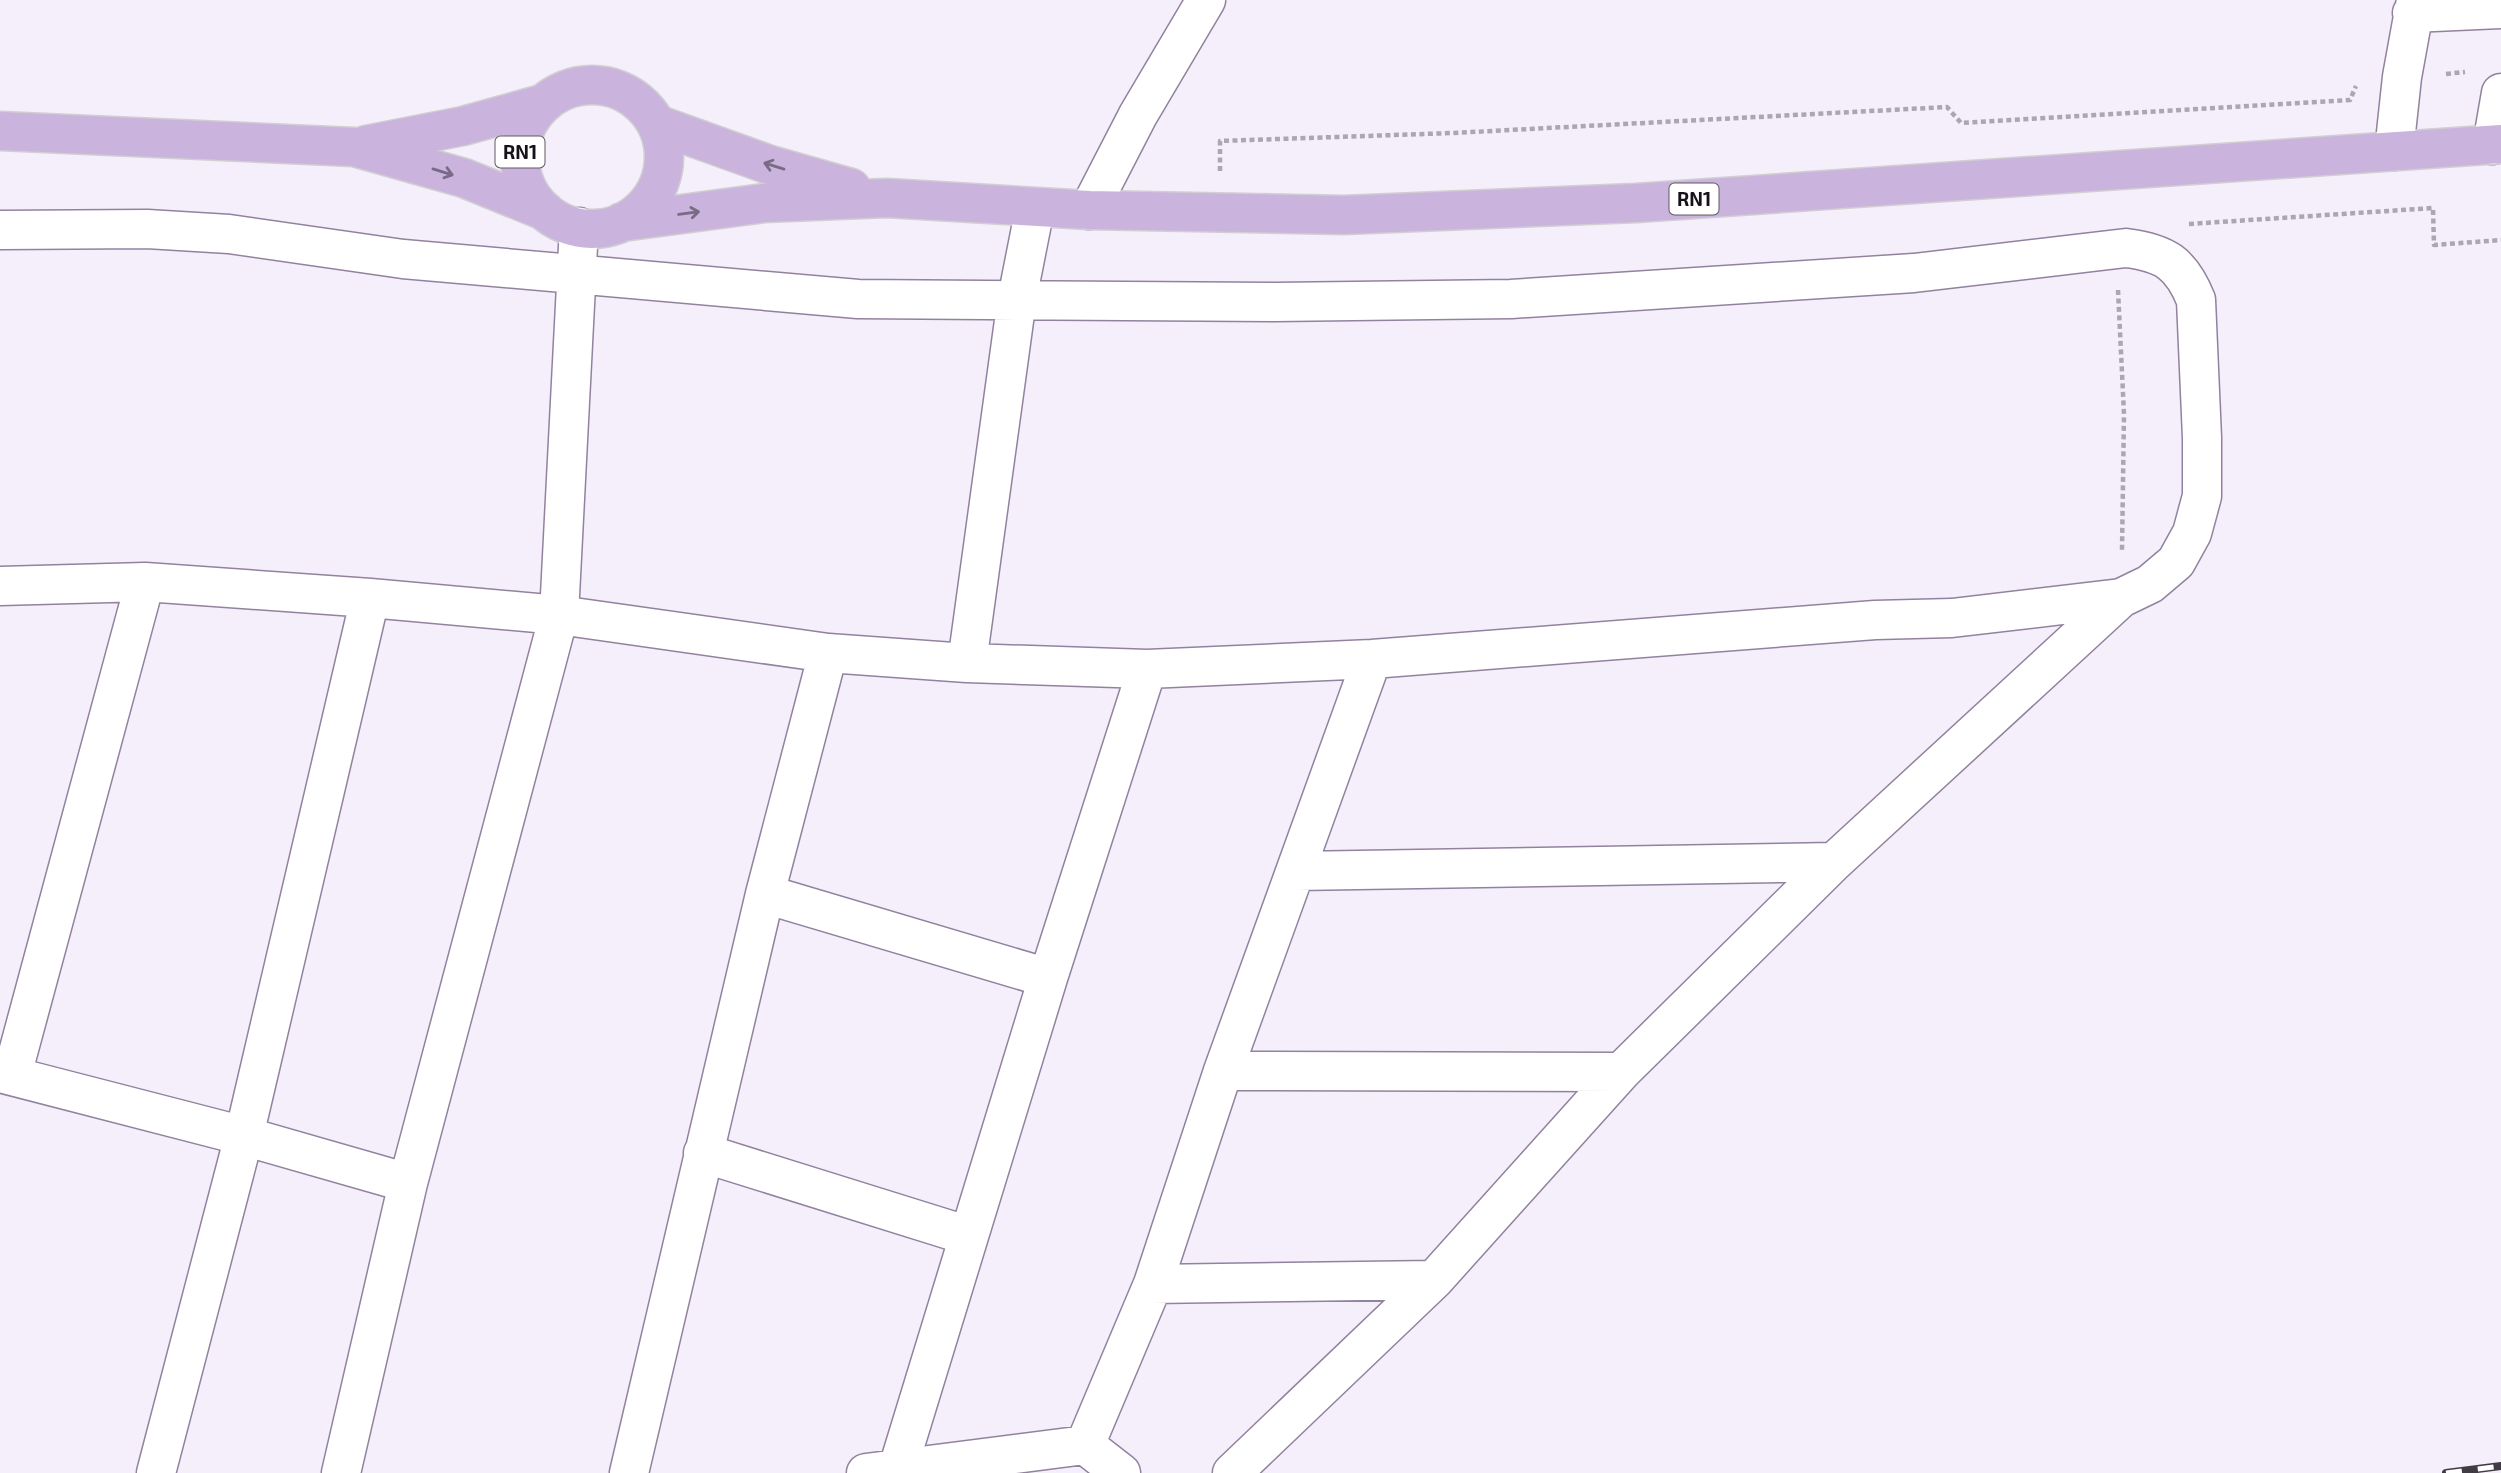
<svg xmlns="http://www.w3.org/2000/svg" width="2501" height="1473" viewBox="0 0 2501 1473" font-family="'Exo 2',sans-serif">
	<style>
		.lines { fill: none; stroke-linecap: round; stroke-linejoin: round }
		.minor-casing { stroke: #91829e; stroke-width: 41 }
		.major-casing { stroke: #d0cfd1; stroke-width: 41 }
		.path { stroke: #aca6b2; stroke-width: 4.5; stroke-dasharray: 5 3.5; stroke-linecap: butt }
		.minor { stroke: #fff; stroke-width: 38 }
		.major { stroke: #cab3dc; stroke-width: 38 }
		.rail-casing { stroke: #403b45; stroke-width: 8 }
		.rail { stroke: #fff; stroke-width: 5; stroke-dasharray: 16; stroke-linecap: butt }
		.oneway { stroke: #796a85 }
		.labels { text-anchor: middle; stroke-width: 7; stroke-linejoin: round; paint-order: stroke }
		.shield { fill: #fff; stroke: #5c585f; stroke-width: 2 }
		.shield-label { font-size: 19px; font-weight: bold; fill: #16111b }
	</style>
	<rect width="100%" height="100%" fill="#f5eefb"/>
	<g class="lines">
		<defs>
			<path id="minor" d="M 2412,13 L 2501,9
				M 2492,145 L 2501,93
				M 2394,151 L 2402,77 L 2416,0
				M 1089,210 L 1138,115 L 1206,0
				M 0,230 L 147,229 L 229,234 L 403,259 L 858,299 L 1275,302 L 1511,299 L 1914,273 L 2126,248 C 2165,253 2181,263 2196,300 L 2202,438 L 2202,496 L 2192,533 L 2176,562 L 2150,584 L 2121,598 L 1952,618 L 1875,620 L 1372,659 L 1147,669 L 967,663 L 828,653 L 559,615 L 370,598 L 145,582 L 0,586
				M 967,663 L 1017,299 L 1035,208
				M 1297,871 L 1834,862
				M 765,894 L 1048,978
				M 1223,1071 L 1621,1072
				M 0,1073 L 244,1136 L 408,1183
				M 12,1075 L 145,582
				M 703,1153 L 969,1236
				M 1153,1284 L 1434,1280
				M 1085,1445 L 1153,1284 L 1223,1071 L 1372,659
				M 898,1468 L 1048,978 L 1147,669
				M 156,1473 L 244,1136 L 370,598
				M 341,1473 L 408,1183 L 559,615 L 579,227
				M 629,1473 L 765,894 L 828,653
				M 866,1473 L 1085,1445 L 1121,1473
				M 1232,1473 L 1434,1280 L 1621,1072 L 1834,862 L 2121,598"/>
			<path id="major" d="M520 157a72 72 0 1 1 144 0a72 72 0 1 1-144 0Z
				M 656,124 L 770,165 L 851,188
				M 0,131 L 354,147 L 464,178 L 545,211
				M 366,145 L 463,126 L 542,104
				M 622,222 L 764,203 L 887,198 L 1089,210 L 1344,215 L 1636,203 L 2501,144"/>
		</defs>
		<use href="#minor" class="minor-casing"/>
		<use href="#major" class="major-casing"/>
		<path class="path" d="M 2446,74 L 2465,72
			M 1220,171 L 1220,141 L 1453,133 L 1947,107 L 1961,123 L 2350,100 L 2356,86
			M 2189,224 L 2433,208 L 2434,245 L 2501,240
			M 2118,290 L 2124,414 L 2122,550"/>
		<use href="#minor" class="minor"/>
		<use href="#major" class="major"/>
		<defs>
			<path id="rail" d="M 2446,1473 L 2501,1466"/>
		</defs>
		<use href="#rail" class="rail-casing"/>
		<use href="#rail" class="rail"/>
	</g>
	<defs><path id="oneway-shaft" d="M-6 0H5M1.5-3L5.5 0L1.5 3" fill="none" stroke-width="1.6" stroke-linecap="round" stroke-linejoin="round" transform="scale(1.75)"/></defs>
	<g class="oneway">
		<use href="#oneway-shaft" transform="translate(774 166) rotate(-163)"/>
		<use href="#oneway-shaft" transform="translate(443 172) rotate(17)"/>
		<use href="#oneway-shaft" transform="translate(689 213) rotate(-8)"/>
	</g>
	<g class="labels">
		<g class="shield">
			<rect x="495.5" y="136.5" width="49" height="31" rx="5"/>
			<rect x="1669.5" y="183.5" width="49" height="31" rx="5"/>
		</g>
		<g class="shield-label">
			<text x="520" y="159">RN1</text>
			<text x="1694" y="206">RN1</text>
		</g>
	</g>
</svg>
